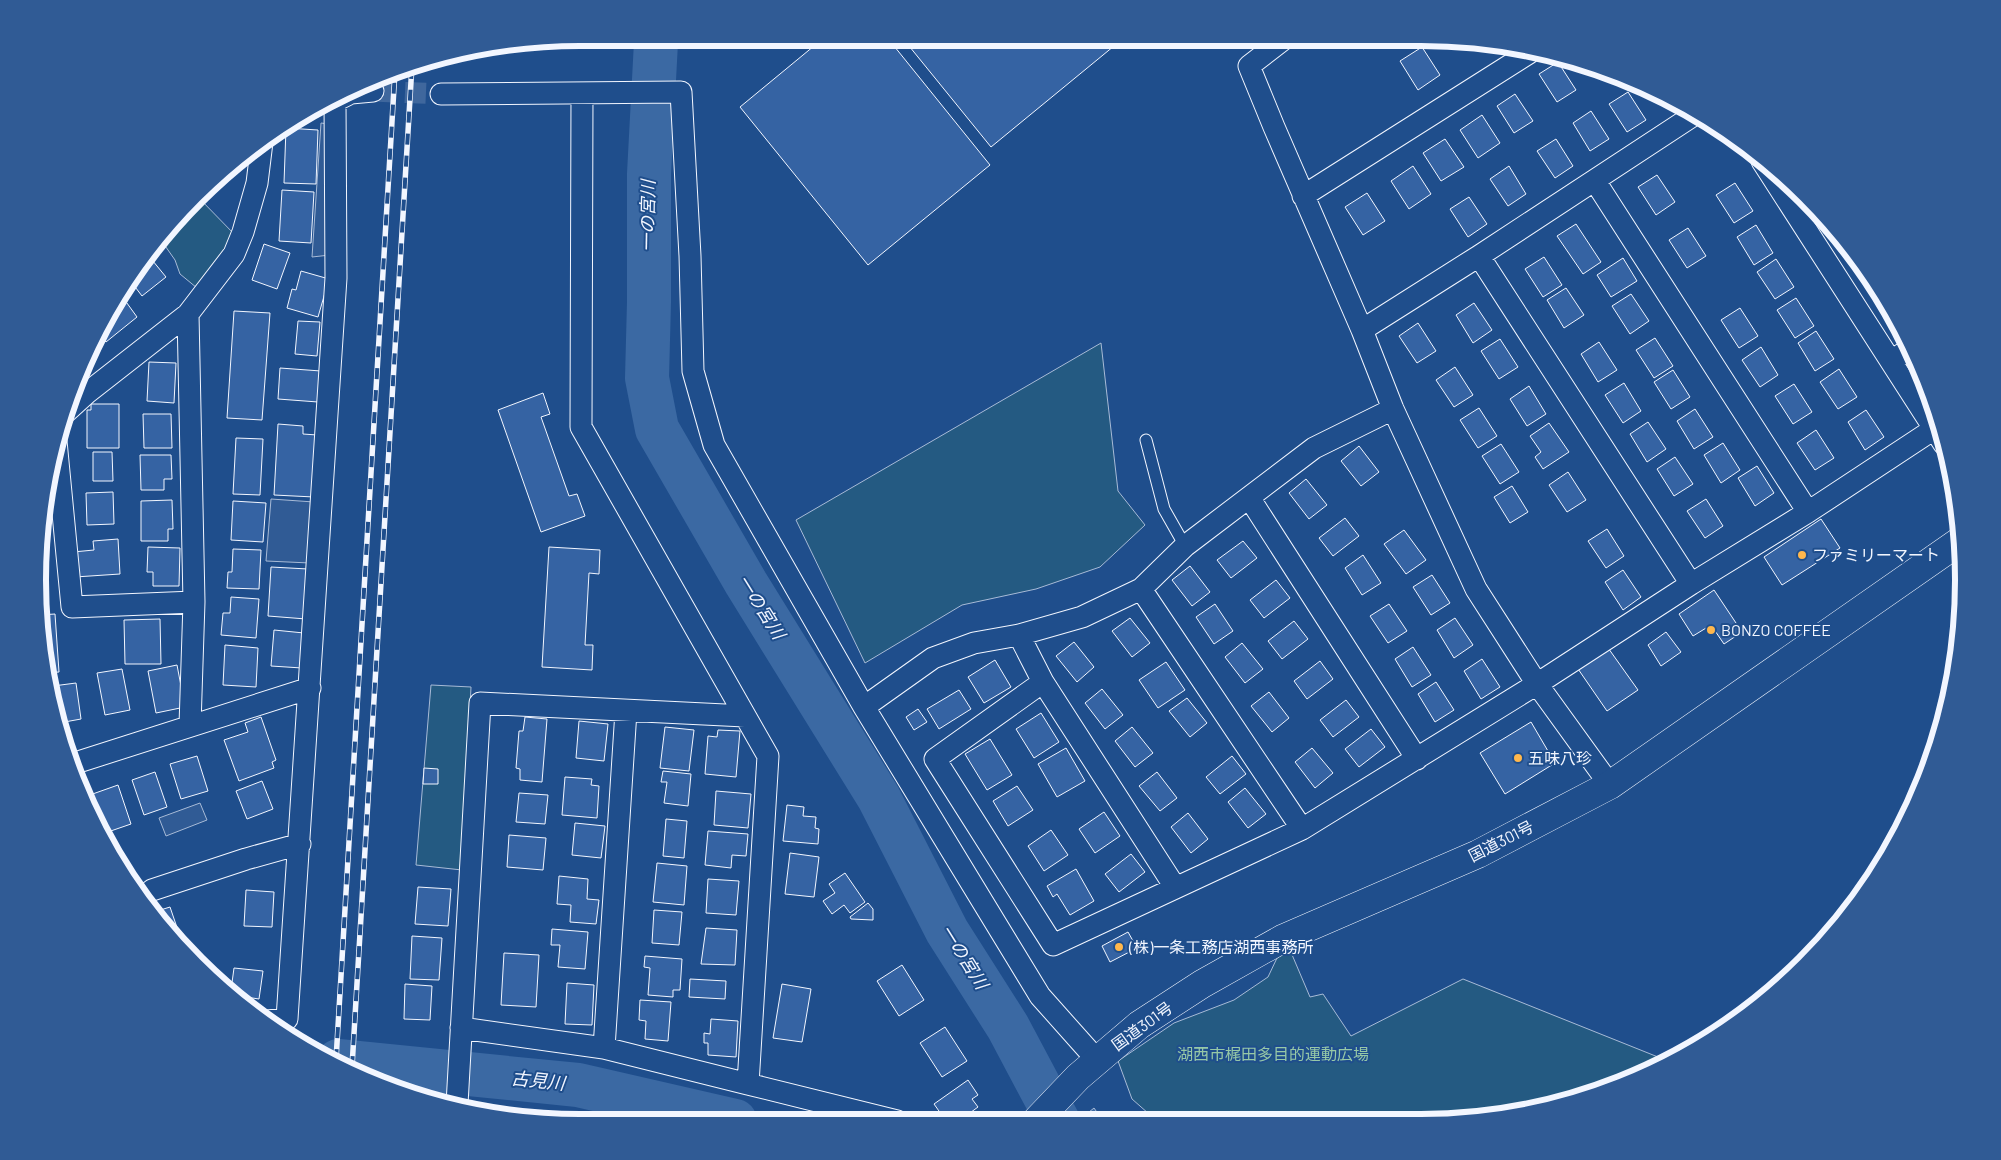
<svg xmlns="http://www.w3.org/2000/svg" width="2001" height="1160" viewBox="0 0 2001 1160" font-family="Barlow,'Noto Sans JP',sans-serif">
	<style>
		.green { fill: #245a82; stroke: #a8bbd7 }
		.parking { fill: #305b95; stroke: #a8bbd7 }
		.water { fill: #3b69a3; stroke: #a8bbd7 }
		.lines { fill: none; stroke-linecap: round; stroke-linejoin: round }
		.river { stroke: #3b69a3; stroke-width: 44 }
		.building { fill: #3563a3; stroke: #f2f6ff }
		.minor-tunnel { stroke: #3f679d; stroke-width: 21; stroke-dasharray: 21 11; stroke-linecap: butt }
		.service-casing { stroke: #f2f6ff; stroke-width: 13 }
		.minor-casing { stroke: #f2f6ff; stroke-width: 23 }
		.trunk-casing { stroke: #f2f6ff; stroke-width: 29 }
		.service { stroke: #1f4e8c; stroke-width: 11 }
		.minor { stroke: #1f4e8c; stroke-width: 21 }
		.trunk { stroke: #1f4e8c; stroke-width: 28 }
		.rail-casing { stroke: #f2f6ff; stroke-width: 5.5 }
		.rail { stroke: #1f4e8c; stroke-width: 4; stroke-dasharray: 11; stroke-linecap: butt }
		.poi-dot { fill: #ffb74d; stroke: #1f4e8c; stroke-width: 2 }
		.labels { text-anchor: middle; stroke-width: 4; stroke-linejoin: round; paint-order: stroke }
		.poi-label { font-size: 16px; fill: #f2f6ff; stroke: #1f4e8c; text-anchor: start }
		.street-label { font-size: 16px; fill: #f2f6ff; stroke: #1f4e8c }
		.park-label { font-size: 16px; fill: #97c8a6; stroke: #1f4e8c }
		.water-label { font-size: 18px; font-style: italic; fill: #f2f6ff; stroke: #1f4e8c }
		.rim { fill: none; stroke: #f2f6ff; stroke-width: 6 }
	</style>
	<rect width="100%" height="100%" fill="#1f4e8c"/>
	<path class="green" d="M 197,196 L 236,236 L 197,288 L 180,274 L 175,260 L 161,240 Z
		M 1101,343 L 1118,491 L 1145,525 L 1100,567 L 1036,589 L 962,605 L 865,663 L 796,520 Z
		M 431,685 L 471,687 L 462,870 L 416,865 Z
		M 1290,950 L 1310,997 L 1323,994 L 1351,1036 L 1463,979 L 1668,1061 L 1595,1094 L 1457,1121 L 1157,1121 L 1132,1099 L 1118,1061 L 1174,1023 L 1234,1000 L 1268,977 L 1277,958 Z"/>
	<path class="parking" d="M 321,123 L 329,124 L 330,255 L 312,257 Z
		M 271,499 L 314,502 L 310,563 L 266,561 Z
		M 200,803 L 207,820 L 166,836 L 159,818 Z"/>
	<path class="water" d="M 1094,1108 L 1103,1121 L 1078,1121 Z"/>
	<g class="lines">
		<path class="river" d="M 656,42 L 649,174 L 649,302 L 647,378 L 657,429 L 746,583 L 879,798 L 947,931 L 1008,1027 L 1058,1121
			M 338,1061 L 578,1085 L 735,1121"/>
	</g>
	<path class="building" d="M 1109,40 L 1114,46 L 991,147 L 905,41 Z
		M 820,41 L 890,41 L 990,165 L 868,265 L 740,107 Z
		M 1422,47 L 1440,75 L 1418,90 L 1400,61 Z
		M 1558,62 L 1576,90 L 1557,102 L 1539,74 Z
		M 1581,63 L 1595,66 L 1598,68 L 1588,74 Z
		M 1628,92 L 1646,120 L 1627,132 L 1609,104 Z
		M 1515,94 L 1533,121 L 1514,133 L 1497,106 Z
		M 1591,111 L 1609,139 L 1590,151 L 1573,123 Z
		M 1482,115 L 1500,143 L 1478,158 L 1460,130 Z
		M 286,128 L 318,130 L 316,184 L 284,183 Z
		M 1445,139 L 1464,167 L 1441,181 L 1423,153 Z
		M 1556,139 L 1573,166 L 1555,178 L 1537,151 Z
		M 1413,166 L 1431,194 L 1409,209 L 1391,181 Z
		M 1509,166 L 1526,194 L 1508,206 L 1490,179 Z
		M 1657,175 L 1675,202 L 1656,215 L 1638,187 Z
		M 1735,183 L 1753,211 L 1734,223 L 1716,195 Z
		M 282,190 L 314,192 L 311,243 L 279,241 Z
		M 1367,193 L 1385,221 L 1363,235 L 1345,207 Z
		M 1469,197 L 1487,224 L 1468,237 L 1450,209 Z
		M 1576,224 L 1601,262 L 1583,274 L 1557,236 Z
		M 1756,225 L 1773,253 L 1754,265 L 1737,237 Z
		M 1688,228 L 1706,256 L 1687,268 L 1669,240 Z
		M 264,244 L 290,253 L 277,289 L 252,280 Z
		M 148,255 L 166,277 L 142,296 L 129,279 Z
		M 1544,257 L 1562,285 L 1543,297 L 1525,269 Z
		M 1623,258 L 1637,281 L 1611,297 L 1597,275 Z
		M 1776,259 L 1794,287 L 1775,299 L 1757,272 Z
		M 301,271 L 329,279 L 318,317 L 287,308 L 292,289 L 296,290 Z
		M 1566,288 L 1584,315 L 1564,328 L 1547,300 Z
		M 1631,294 L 1649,321 L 1630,334 L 1612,306 Z
		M 1796,298 L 1814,326 L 1795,338 L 1777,310 Z
		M 124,299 L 137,317 L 106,342 L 98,332 L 111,309 Z
		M 1474,303 L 1492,330 L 1473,343 L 1456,315 Z
		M 1740,308 L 1758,336 L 1739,348 L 1721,320 Z
		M 234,311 L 270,313 L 262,420 L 227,418 Z
		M 298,321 L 320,322 L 317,356 L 295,354 Z
		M 1418,323 L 1436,351 L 1417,363 L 1399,336 Z
		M 1816,331 L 1834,359 L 1815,371 L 1798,343 Z
		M 1655,338 L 1673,366 L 1654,378 L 1636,350 Z
		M 1500,339 L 1518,367 L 1499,379 L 1481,351 Z
		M 1599,342 L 1617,370 L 1598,382 L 1581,354 Z
		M 1761,347 L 1778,375 L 1760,387 L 1742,360 Z
		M 149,362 L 176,363 L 174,403 L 147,401 Z
		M 1455,367 L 1473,395 L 1454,407 L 1436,380 Z
		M 280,368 L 321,371 L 318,402 L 278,399 Z
		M 1839,369 L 1857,397 L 1838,409 L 1820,382 Z
		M 1673,370 L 1690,397 L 1671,409 L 1654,382 Z
		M 1624,383 L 1641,411 L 1623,423 L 1605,395 Z
		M 1794,384 L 1812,412 L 1793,424 L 1775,396 Z
		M 1529,386 L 1546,414 L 1527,426 L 1510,399 Z
		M 543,393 L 550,414 L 541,417 L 569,496 L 577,494 L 585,516 L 541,532 L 498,410 Z
		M 91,404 L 119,404 L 119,448 L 87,448 L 87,410 L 91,410 Z
		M 1479,408 L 1497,436 L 1478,448 L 1460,420 Z
		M 1695,409 L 1713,437 L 1694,449 L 1677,421 Z
		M 1866,410 L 1884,437 L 1865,450 L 1848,422 Z
		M 143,414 L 171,414 L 172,448 L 144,448 Z
		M 1648,422 L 1666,449 L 1647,462 L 1630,434 Z
		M 1549,423 L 1569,452 L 1543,469 L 1535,457 L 1541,452 L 1530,436 Z
		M 278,424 L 303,426 L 303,434 L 317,435 L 314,497 L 274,495 Z
		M 1816,430 L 1834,458 L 1815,470 L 1797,443 Z
		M 236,438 L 263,439 L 260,495 L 233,494 Z
		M 1723,443 L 1740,470 L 1721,483 L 1704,455 Z
		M 1501,444 L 1519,472 L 1500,484 L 1482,456 Z
		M 1359,446 L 1379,472 L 1361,486 L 1341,461 Z
		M 93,452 L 112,452 L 113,481 L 93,481 Z
		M 140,455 L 171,455 L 172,479 L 164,479 L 164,490 L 141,490 Z
		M 1675,457 L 1693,484 L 1674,496 L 1657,469 Z
		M 1757,466 L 1774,493 L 1755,506 L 1738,478 Z
		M 1568,472 L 1586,500 L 1567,512 L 1549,485 Z
		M 1306,479 L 1327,505 L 1309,519 L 1289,493 Z
		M 1512,486 L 1528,512 L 1510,523 L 1494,497 Z
		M 113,492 L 114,524 L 87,525 L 86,493 Z
		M 1706,499 L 1723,526 L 1705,538 L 1687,511 Z
		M 172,500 L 173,529 L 168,529 L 168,541 L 141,541 L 141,501 Z
		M 233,501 L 266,503 L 263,542 L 231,540 Z
		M 1345,518 L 1359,536 L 1333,556 L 1319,538 Z
		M 1821,519 L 1840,548 L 1782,585 L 1764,557 Z
		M 44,524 L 46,536 L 41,536 L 42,525 Z
		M 1607,529 L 1624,556 L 1606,568 L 1588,541 Z
		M 1404,530 L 1426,560 L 1406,574 L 1384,544 Z
		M 118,539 L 120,574 L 75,577 L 73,552 L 94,550 L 93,541 Z
		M 1243,541 L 1257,558 L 1231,578 L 1217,560 Z
		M 148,547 L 180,548 L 179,586 L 153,586 L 153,572 L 147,572 Z
		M 549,547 L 600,550 L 599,574 L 589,573 L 585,645 L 593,645 L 592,670 L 542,667 Z
		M 233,549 L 261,550 L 259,589 L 227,588 L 228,572 L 232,572 Z
		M 1363,555 L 1381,583 L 1362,595 L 1345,568 Z
		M 1190,566 L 1210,592 L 1192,606 L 1172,580 Z
		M 271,567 L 308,569 L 306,619 L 268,616 Z
		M 1623,570 L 1641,597 L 1623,610 L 1605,582 Z
		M 1432,575 L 1450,603 L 1431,615 L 1413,587 Z
		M 1276,580 L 1290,598 L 1264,618 L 1250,600 Z
		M 1714,590 L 1742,632 L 1724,644 L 1711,625 L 1693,636 L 1679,614 Z
		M 231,597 L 259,599 L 256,638 L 221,635 L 223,613 L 230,613 Z
		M 1215,604 L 1233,631 L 1214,644 L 1196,617 Z
		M 1389,604 L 1407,631 L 1388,643 L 1370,616 Z
		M 55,614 L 59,672 L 46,673 L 39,615 Z
		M 1130,618 L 1150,643 L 1132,657 L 1112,631 Z
		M 1455,618 L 1473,645 L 1454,658 L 1437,630 Z
		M 160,619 L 161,664 L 125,664 L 124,620 Z
		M 1294,621 L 1308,639 L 1282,659 L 1268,641 Z
		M 274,630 L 304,633 L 302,668 L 271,666 Z
		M 1666,632 L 1681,652 L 1661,666 L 1648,645 Z
		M 1074,642 L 1094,667 L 1077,682 L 1056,656 Z
		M 1242,643 L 1263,669 L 1245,683 L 1225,657 Z
		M 225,645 L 258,648 L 256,687 L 223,685 Z
		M 1606,645 L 1638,690 L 1607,711 L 1576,666 Z
		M 1413,647 L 1431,675 L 1412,687 L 1395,659 Z
		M 1482,659 L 1500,687 L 1481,699 L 1464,671 Z
		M 995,660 L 1011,687 L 984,703 L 968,677 Z
		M 1320,661 L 1333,679 L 1307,699 L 1294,681 Z
		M 1166,662 L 1185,690 L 1158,708 L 1139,680 Z
		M 177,665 L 185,707 L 156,713 L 148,671 Z
		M 122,669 L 130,710 L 105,715 L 97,673 Z
		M 1436,682 L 1454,710 L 1435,722 L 1418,694 Z
		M 76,683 L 81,719 L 59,723 L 53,686 Z
		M 1102,689 L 1123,715 L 1105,729 L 1085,703 Z
		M 959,690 L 971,709 L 939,729 L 927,709 Z
		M 1269,692 L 1289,718 L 1272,732 L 1251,706 Z
		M 1187,698 L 1207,723 L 1190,737 L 1169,711 Z
		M 1346,700 L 1359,717 L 1333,737 L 1320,720 Z
		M 918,709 L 927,722 L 914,730 L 906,717 Z
		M 1041,713 L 1059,742 L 1034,758 L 1016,729 Z
		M 261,717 L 276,760 L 272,762 L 274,768 L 239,781 L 224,740 L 248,732 L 245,723 Z
		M 525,717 L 547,719 L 542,782 L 520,780 L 520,769 L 516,768 L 519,731 L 523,731 Z
		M 579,721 L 608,724 L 604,761 L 576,758 Z
		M 1531,722 L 1555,763 L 1505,794 L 1480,753 Z
		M 665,727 L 694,730 L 689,771 L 660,768 Z
		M 1132,727 L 1153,753 L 1135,767 L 1115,741 Z
		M 1371,729 L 1385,747 L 1359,767 L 1345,749 Z
		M 718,730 L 740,731 L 736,777 L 705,774 L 708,736 L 717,737 Z
		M 990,739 L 1012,775 L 987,790 L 965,754 Z
		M 1066,748 L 1085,781 L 1057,797 L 1038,764 Z
		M 1312,748 L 1333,773 L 1315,788 L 1295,762 Z
		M 197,756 L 208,791 L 181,799 L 170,764 Z
		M 1232,756 L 1246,774 L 1220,794 L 1206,777 Z
		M 424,768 L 438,769 L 438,784 L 423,784 Z
		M 663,771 L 691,774 L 688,806 L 664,803 L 667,782 L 661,782 Z
		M 155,772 L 167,807 L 144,815 L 132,780 Z
		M 1157,772 L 1177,798 L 1160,811 L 1139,786 Z
		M 565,777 L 592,779 L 591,785 L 599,786 L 597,818 L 562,815 Z
		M 262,781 L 273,809 L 247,819 L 236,791 Z
		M 118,785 L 131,824 L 102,834 L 87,796 Z
		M 1017,786 L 1033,810 L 1008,826 L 993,801 Z
		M 1245,788 L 1266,814 L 1248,828 L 1228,802 Z
		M 716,791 L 751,794 L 748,828 L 714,825 Z
		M 519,793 L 548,795 L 545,824 L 516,822 Z
		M 787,805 L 804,807 L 803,816 L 816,817 L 815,828 L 819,829 L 818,844 L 783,841 Z
		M 1104,812 L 1120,836 L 1095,853 L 1079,829 Z
		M 1188,813 L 1208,839 L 1191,853 L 1171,827 Z
		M 666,819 L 687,821 L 684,858 L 663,856 Z
		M 575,823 L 605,826 L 601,858 L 572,855 Z
		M 1051,830 L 1068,855 L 1044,871 L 1028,846 Z
		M 708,831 L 748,834 L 746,856 L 732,855 L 731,868 L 705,865 Z
		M 509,835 L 546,838 L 543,870 L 507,867 Z
		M 790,853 L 819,857 L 814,897 L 785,894 Z
		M 1131,854 L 1145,872 L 1119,892 L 1105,874 Z
		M 657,863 L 687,866 L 684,905 L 653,902 Z
		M 1076,869 L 1094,901 L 1070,915 L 1057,894 L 1053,897 L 1047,886 Z
		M 845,873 L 865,902 L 850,913 L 844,905 L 832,914 L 823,901 L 835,893 L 829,884 Z
		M 559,876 L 588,879 L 587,899 L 599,900 L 596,924 L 570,922 L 571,905 L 557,904 Z
		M 708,879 L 739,881 L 736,915 L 706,913 Z
		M 418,887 L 451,889 L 448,926 L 415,924 Z
		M 246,890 L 274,892 L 272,927 L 244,926 Z
		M 868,903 L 873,909 L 873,920 L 851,919 L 850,917 Z
		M 170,907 L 184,948 L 172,937 L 154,912 Z
		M 654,910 L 682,912 L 679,945 L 652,943 Z
		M 706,928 L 737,930 L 735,965 L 701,964 Z
		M 552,929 L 588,932 L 585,969 L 558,967 L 560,945 L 551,945 Z
		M 1128,932 L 1137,948 L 1110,962 L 1102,946 Z
		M 412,936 L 442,938 L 439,980 L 410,979 Z
		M 504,953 L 539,955 L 536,1007 L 501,1005 Z
		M 645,956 L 682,959 L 680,990 L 673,990 L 673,997 L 648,995 L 650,968 L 644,967 Z
		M 902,965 L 924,1000 L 899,1016 L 877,981 Z
		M 234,968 L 263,971 L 259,999 L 239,996 L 231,990 Z
		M 690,979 L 726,981 L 725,999 L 689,997 Z
		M 567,983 L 594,985 L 592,1025 L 565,1024 Z
		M 405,984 L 432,986 L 430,1020 L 404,1019 Z
		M 782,984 L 811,989 L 802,1042 L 773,1038 Z
		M 640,1000 L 671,1002 L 668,1041 L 645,1039 L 646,1021 L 639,1020 Z
		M 711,1019 L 738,1021 L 736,1057 L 708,1055 L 708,1043 L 704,1043 L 704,1033 L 710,1034 Z
		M 945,1027 L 967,1061 L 942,1077 L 920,1043 Z
		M 968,1080 L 978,1095 L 972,1099 L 978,1107 L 959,1121 L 946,1121 L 934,1104 Z"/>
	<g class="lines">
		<path class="minor-tunnel" d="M 373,91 L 441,94"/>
		<defs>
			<path id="service" d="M 1146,440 L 1164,509 L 1185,546"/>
			<path id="minor" d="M 1284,39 L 1249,66 L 1274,127 L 1362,330 L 1393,409 L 1476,589 L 1537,684 L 1610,785
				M 441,94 L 681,92 L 690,256 L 693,371 L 714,445 L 864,707 L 933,658 L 974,643 L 1019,635 L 1082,617 L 1141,589 L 1185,546 L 1314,448 L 1393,409
				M 326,102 L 335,101 L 351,93 L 373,91
				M 1762,161 L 1944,444
				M 1595,181 L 1808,512
				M 1303,196 L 1529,53
				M 1479,256 L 1691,584
				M 188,314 L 194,602 L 190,725
				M 1362,330 L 1479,256 L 1694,115
				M 1891,361 L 1910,349
				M 66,412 L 87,393 L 188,314 L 234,254 L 243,232 L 257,183 L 262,142
				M 56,441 L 72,607 L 194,602
				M 1250,499 L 1417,759
				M 1141,589 L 1302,829
				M 1019,635 L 1043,682 L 1175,887
				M 1043,682 L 935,759 L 1053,945 L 1302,829 L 1537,684 L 1691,584 L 1808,512 L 1934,429
				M 864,707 L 1040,996 L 1097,1060
				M 72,764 L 310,688
				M 143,897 L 152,890 L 246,859 L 300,844
				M 267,1021 L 287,1019 L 336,278 L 335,101
				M 461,1028 L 604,1048 L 748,1084 L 768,756 L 581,427 L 582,94
				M 604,1048 L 626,711
				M 748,1084 L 897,1121
				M 457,1104 L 480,703 L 745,716"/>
			<path id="trunk" d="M 1036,1121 L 1078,1077 L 1139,1025 L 1202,984 L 1284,938 L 1478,854 L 1610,785 L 1960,541"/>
		</defs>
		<use href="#service" class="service-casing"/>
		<use href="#minor" class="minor-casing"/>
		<use href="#trunk" class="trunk-casing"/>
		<use href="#service" class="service"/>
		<use href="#minor" class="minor"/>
		<use href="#trunk" class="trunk"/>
		<defs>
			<path id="rail" d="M 336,1060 L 395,71
				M 352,1067 L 412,65"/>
		</defs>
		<use href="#rail" class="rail-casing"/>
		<use href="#rail" class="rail"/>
	</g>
	<g class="poi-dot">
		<circle cx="1802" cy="555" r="5"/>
		<circle cx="1711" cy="630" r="5"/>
		<circle cx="1518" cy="758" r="5"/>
		<circle cx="1119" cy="947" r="5"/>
	</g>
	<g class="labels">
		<g class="poi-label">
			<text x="1812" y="561">ファミリーマート</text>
			<text x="1721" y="636">BONZO COFFEE</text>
			<text x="1528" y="764">五味八珍</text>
			<text x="1129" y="953">(株)一条工務店湖西事務所</text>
		</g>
		<g class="street-label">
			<text transform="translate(1501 841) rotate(-27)" y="6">国道301号</text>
			<text transform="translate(1142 1026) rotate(-36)" y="6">国道301号</text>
		</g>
		<g class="park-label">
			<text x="1273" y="1060">湖西市梶田多目的運動広場</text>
		</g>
		<g class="water-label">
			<text transform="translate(648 216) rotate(-89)" y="6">一の宮川</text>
			<text transform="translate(761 607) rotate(58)" y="6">一の宮川</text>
			<text transform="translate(964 957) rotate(58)" y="6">一の宮川</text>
			<text transform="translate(538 1081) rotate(6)" y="6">古見川</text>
		</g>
	</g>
	<path d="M0 0H2001V1160H0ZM580 46H1421A534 534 0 0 1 1955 580V580A534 534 0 0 1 1421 1114H580A534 534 0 0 1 46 580V580A534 534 0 0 1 580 46Z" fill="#305b95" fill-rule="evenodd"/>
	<path class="rim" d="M580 46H1421A534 534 0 0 1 1955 580V580A534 534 0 0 1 1421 1114H580A534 534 0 0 1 46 580V580A534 534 0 0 1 580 46Z"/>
</svg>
